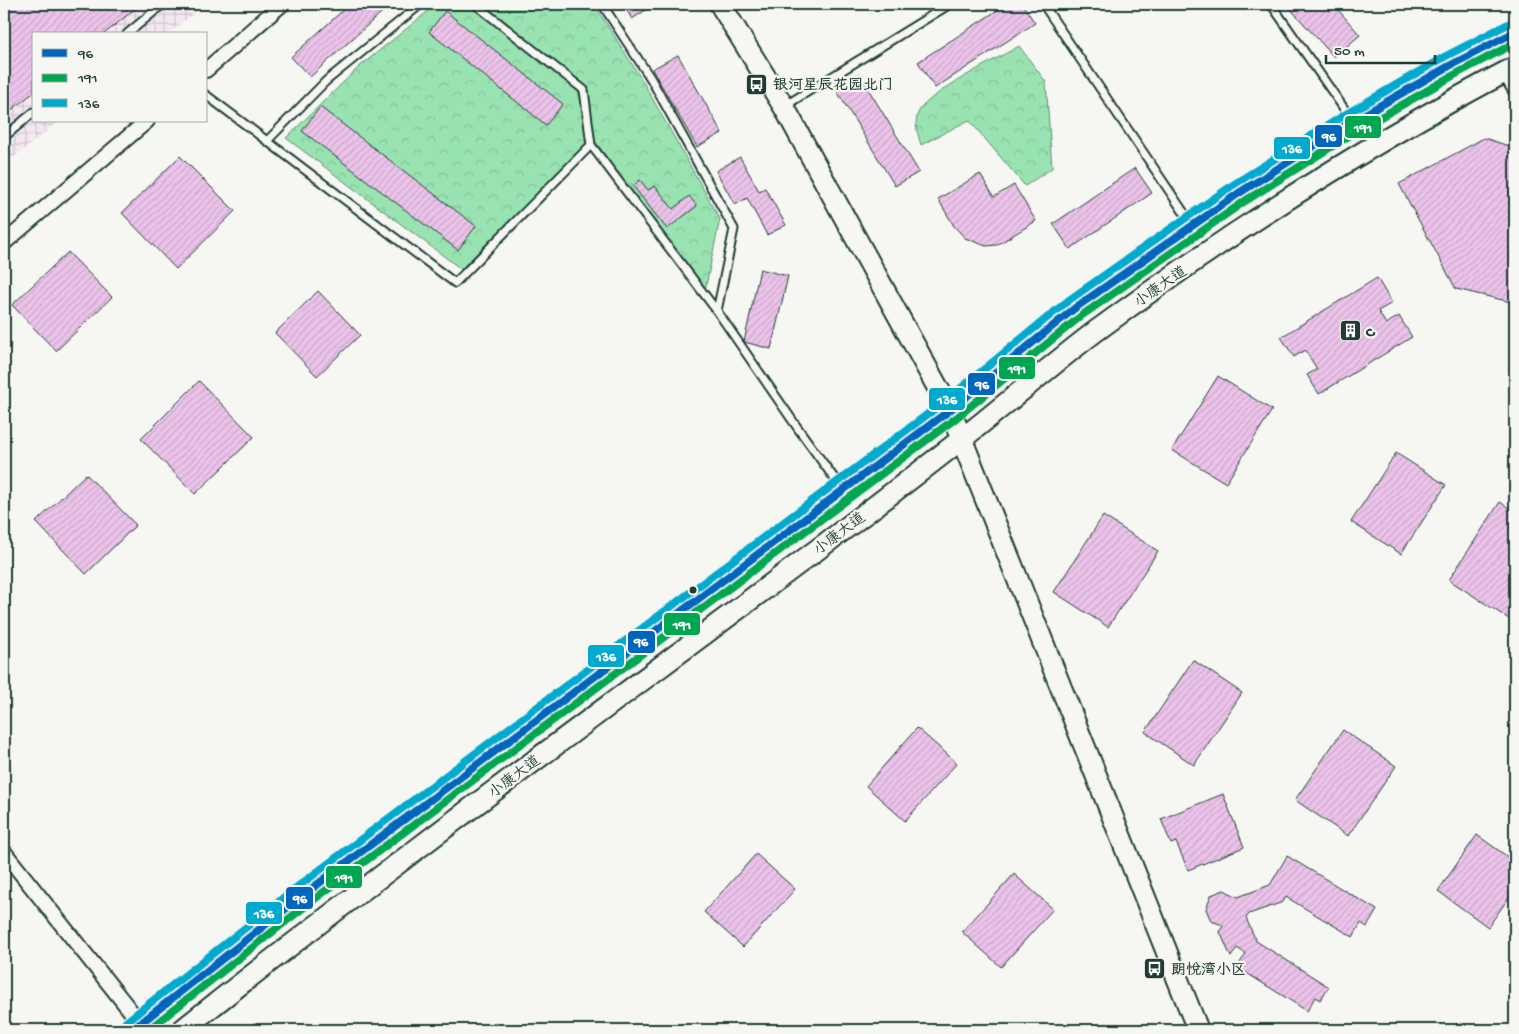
<svg xmlns="http://www.w3.org/2000/svg" width="1519" height="1034" viewBox="0 0 1519 1034" font-family="'Gochi Hand','LXGW WenKai TC',sans-serif">
	<style>
		.industrial { fill: url(#industrial-grid) }
		.forest { fill: url(#forest-crowns); stroke: #5c9072 }
		.building { fill: url(#building-hatch); stroke: #1f3d34 }
		.lines { fill: none; stroke-linecap: round; stroke-linejoin: round }
		.lane-casing { stroke: #1f3d34; stroke-width: 11 }
		.street-casing { stroke: #1f3d34; stroke-width: 18 }
		.secondary-casing { stroke: #1f3d34; stroke-width: 24 }
		.lane { stroke: #f6f6f2; stroke-width: 7 }
		.street { stroke: #f6f6f2; stroke-width: 14 }
		.secondary { stroke: #f6f6f2; stroke-width: 20 }
		.bus-1-casing { stroke: #f6f6f2; stroke-width: 11 }
		.bus-2-casing { stroke: #f6f6f2; stroke-width: 11 }
		.bus-3-casing { stroke: #f6f6f2; stroke-width: 11 }
		.bus-1 { stroke: #0065bd; stroke-width: 8 }
		.bus-2 { stroke: #00a651; stroke-width: 8 }
		.bus-3 { stroke: #00a9ce; stroke-width: 8 }
		.bus-dot { fill: #1f3d34; stroke: #f6f6f2; stroke-width: 2 }
		.labels { text-anchor: middle; stroke-width: 4.5; stroke-linejoin: round; paint-order: stroke }
		.poi-label { font-size: 15px; font-weight: bold; fill: #1f3d34; stroke: #f6f6f2; text-anchor: start }
		.street-label { font-size: 15px; fill: #1f3d34; stroke: #f6f6f2 }
		.line-badge { stroke: #f6f6f2; stroke-width: 2 }
		.badge-label { font-size: 14px; text-anchor: middle; font-weight: bold; fill: #fff }
	</style>
	<defs>
		<pattern id="industrial-grid" width="8" height="8" patternUnits="userSpaceOnUse" patternTransform="scale(1.25)"><rect width="8" height="8" fill="#f3e7f0"/><path d="M0 4h8M4 0v8" fill="none" stroke="#d0c7ce"/></pattern>
		<pattern id="forest-crowns" width="20" height="18" patternUnits="userSpaceOnUse" patternTransform="scale(1.25)"><rect width="20" height="18" fill="#99e2b1"/><path d="M2 6a3 3 0 1 1 6 0M12 15a3 3 0 1 1 6 0" fill="none" stroke="#83c399"/></pattern>
		<pattern id="building-hatch" width="6" height="6" patternUnits="userSpaceOnUse" patternTransform="scale(1.25)"><rect width="6" height="6" fill="#ecc3ea"/><path d="M-1 1l2-2M0 6l6-6M5 7l2-2" fill="none" stroke="#caa8c9"/></pattern>
	</defs>
	<rect width="100%" height="100%" fill="#f6f6f2"/>
	<filter id="ink" filterUnits="userSpaceOnUse"><feTurbulence type="fractalNoise" baseFrequency=".02" numOctaves="2"/><feDisplacementMap in="SourceGraphic" scale="10" xChannelSelector="R" yChannelSelector="G"/><feConvolveMatrix kernelMatrix="1 2 1 2 8 2 1 2 1" color-interpolation-filters="sRGB"/></filter>
	<g filter="url(#ink)">
		<path class="industrial" d="M 4,4 L 205,4 L 168,34 L 34,34 L 34,121 L 59,121 L 4,165 Z"/>
		<path class="forest" d="M 437,4 L 594,4 L 642,80 L 720,219 L 704,295 L 593,138 L 461,269 L 286,138 L 359,67 Z
			M 1019,46 L 1046,82 L 1052,168 L 1025,186 L 969,120 L 921,145 C 918,134 913,122 919,111 C 930,92 997,59 1019,46 Z"/>
		<path class="building" d="M 4,4 L 141,4 L 104,34 L 34,34 L 34,92 L 4,116 Z
			M 350,4 L 391,4 L 310,77 L 291,57 Z
			M 623,4 L 655,4 L 632,19 Z
			M 1007,4 L 1022,4 L 1035,23 L 935,88 L 918,62 Z
			M 1286,4 L 1333,4 L 1360,35 L 1334,57 Z
			M 445,11 L 563,104 L 546,125 L 429,32 Z
			M 678,55 L 722,133 L 697,147 L 652,69 Z
			M 859,74 L 919,172 L 895,186 L 835,88 Z
			M 320,107 L 476,226 L 458,250 L 302,131 Z
			M 1484,138 L 1515,148 L 1515,303 L 1456,289 L 1399,184 Z
			M 180,156 L 235,211 L 176,269 L 122,213 Z
			M 740,157 L 759,191 L 765,188 L 786,225 L 767,235 L 747,198 L 735,205 L 716,171 Z
			M 1135,168 L 1152,193 L 1070,249 L 1053,224 Z
			M 980,174 L 994,197 L 1014,185 L 1036,221 L 997,245 L 986,246 L 965,238 L 954,226 L 938,199 Z
			M 640,180 L 648,190 L 655,186 L 673,209 L 689,196 L 697,206 L 667,229 L 633,186 Z
			M 68,252 L 112,297 L 56,351 L 12,305 Z
			M 760,269 L 788,276 L 771,349 L 744,342 Z
			M 1377,278 L 1392,303 L 1378,311 L 1386,324 L 1399,316 L 1412,337 L 1319,394 L 1307,375 L 1317,369 L 1305,350 L 1294,357 L 1281,337 Z
			M 318,291 L 360,335 L 317,376 L 275,333 Z
			M 1218,376 L 1272,410 L 1226,483 L 1172,450 Z
			M 199,381 L 254,437 L 195,494 L 141,439 Z
			M 1396,453 L 1446,485 L 1401,554 L 1351,522 Z
			M 86,474 L 136,525 L 86,574 L 36,522 Z
			M 1500,502 L 1515,512 L 1515,609 L 1509,619 L 1449,580 Z
			M 1103,516 L 1158,551 L 1108,627 L 1054,592 Z
			M 1193,660 L 1242,693 L 1194,765 L 1145,732 Z
			M 917,728 L 957,763 L 905,821 L 866,786 Z
			M 1343,730 L 1396,766 L 1348,836 L 1295,800 Z
			M 1223,794 L 1244,847 L 1188,870 L 1176,842 L 1171,844 L 1161,819 Z
			M 1477,835 L 1515,862 L 1515,889 L 1488,927 L 1438,891 Z
			M 756,854 L 795,889 L 743,947 L 704,912 Z
			M 1287,856 L 1377,910 L 1367,927 L 1361,923 L 1353,937 L 1286,897 L 1283,902 L 1249,914 L 1246,918 L 1256,941 L 1329,987 L 1320,1000 L 1315,997 L 1307,1011 L 1237,967 L 1246,954 L 1237,948 L 1231,957 L 1220,932 L 1223,925 L 1211,921 L 1206,909 L 1211,895 L 1224,890 L 1238,897 L 1270,885 Z
			M 1014,874 L 1053,909 L 1001,967 L 962,932 Z"/>
		<g class="lines">
			<defs>
				<path id="lane" d="M 421,4 L 326,81 L 267,141 L 455,283 L 591,145
					M 475,4 L 584,90 L 591,145 L 717,311 L 797,427 L 842,489
					M 602,4 L 651,79 L 734,229 L 717,311
					M 1043,4 L 1191,223
					M 1271,4 L 1352,120
					M 127,34 L 163,4
					M 206,95 L 267,141
					M 786,105 L 950,4
					M 4,137 L 34,112"/>
				<path id="street" d="M 206,70 L 282,4
					M 1505,72 L 1515,89
					M 4,243 L 147,121
					M 4,852 L 145,1029"/>
				<path id="secondary" d="M 720,4 L 784,107 L 950,410 L 1198,1030
					M 132,1030 L 298,899 L 950,410 L 1075,308 L 1239,193 L 1353,121 L 1451,65 L 1515,32
					M 182,1030 C 405,854 635,687 862,516 C 908,481 954,446 999,409 C 1031,383 1063,356 1096,331 C 1229,233 1369,143 1515,67"/>
			</defs>
			<use href="#lane" class="lane-casing"/>
			<use href="#street" class="street-casing"/>
			<use href="#secondary" class="secondary-casing"/>
			<use href="#lane" class="lane"/>
			<use href="#street" class="street"/>
			<use href="#secondary" class="secondary"/>
			<defs>
				<path id="bus-1" d="M 132,1030 L 298,899 L 950,410 L 1075,308 L 1239,193 L 1353,121 L 1451,65 L 1515,32"/>
				<path id="bus-2" d="M 148,1030 L 304,907 L 956,418 L 1081,316 L 1245,201 L 1358,130 L 1456,74 L 1515,43"/>
				<path id="bus-3" d="M 126,1022 L 292,891 L 944,402 L 1069,300 L 1233,185 L 1348,113 L 1446,56 L 1510,23"/>
			</defs>
			<use href="#bus-1" class="bus-1-casing"/>
			<use href="#bus-2" class="bus-2-casing"/>
			<use href="#bus-3" class="bus-3-casing"/>
			<use href="#bus-1" class="bus-1"/>
			<use href="#bus-2" class="bus-2"/>
			<use href="#bus-3" class="bus-3"/>
		</g>
	</g>
	<defs>
		<symbol id="bus-square" viewBox="-11 -11 22 22"><rect x="-9" y="-9" width="18" height="18" rx="4" fill="#1f3d34" stroke="#f6f6f2"/><path d="M-5-6H5V4H4V6H2V4H-2V6H-4V4H-5ZM-3.5-4V0h7V-4ZM-3.5 1.2v1.5H-2V1.2ZM2 1.2v1.5H3.5V1.2Z" fill="#fff"/></symbol>
		<symbol id="building-square" viewBox="-11 -11 22 22"><rect x="-9" y="-9" width="18" height="18" rx="4" fill="#1f3d34" stroke="#f6f6f2"/><path d="M-4-6H4V6H1V3H-1V6H-4ZM-2.5-4.3h1.7v1.8h-1.7ZM.8-4.3h1.7v1.8H.8ZM-2.5-1h1.7V.8h-1.7ZM.8-1h1.7V.8H.8Z" fill="#fff"/></symbol>
	</defs>
	<g fill-rule="evenodd">
		<use href="#bus-square" x="744" y="72" width="25" height="25"/>
		<use href="#building-square" x="1338" y="318" width="25" height="25"/>
		<use href="#bus-square" x="1142" y="956" width="25" height="25"/>
	</g>
	<circle class="bus-dot" cx="693" cy="590" r="4.5"/>
	<g class="labels">
		<g class="poi-label">
			<text x="773" y="89">银河星辰花园北门</text>
			<text x="1366" y="336">C</text>
			<text x="1171" y="974">朗悦湾小区</text>
		</g>
		<g class="street-label">
			<text transform="translate(1160 286) rotate(-35)" y="5">小康大道</text>
			<text transform="translate(839 533) rotate(-37)" y="5">小康大道</text>
			<text transform="translate(514 776) rotate(-37)" y="5">小康大道</text>
		</g>
	</g>
	<g class="line-badge">
		<rect x="1344" y="115" width="38" height="24" rx="5" fill="#00a651"/>
		<rect x="1314" y="124" width="29" height="24" rx="5" fill="#0065bd"/>
		<rect x="1273" y="136" width="38" height="24" rx="5" fill="#00a9ce"/>
		<rect x="998" y="356" width="38" height="24" rx="5" fill="#00a651"/>
		<rect x="967" y="372" width="29" height="24" rx="5" fill="#0065bd"/>
		<rect x="928" y="387" width="38" height="24" rx="5" fill="#00a9ce"/>
		<rect x="663" y="612" width="38" height="24" rx="5" fill="#00a651"/>
		<rect x="627" y="630" width="29" height="24" rx="5" fill="#0065bd"/>
		<rect x="587" y="644" width="38" height="24" rx="5" fill="#00a9ce"/>
		<rect x="325" y="865" width="38" height="24" rx="5" fill="#00a651"/>
		<rect x="285" y="886" width="29" height="24" rx="5" fill="#0065bd"/>
		<rect x="245" y="901" width="38" height="24" rx="5" fill="#00a9ce"/>
	</g>
	<g class="badge-label">
		<text x="1363" y="132">191</text>
		<text x="1329" y="141">96</text>
		<text x="1292" y="153">136</text>
		<text x="1017" y="373">191</text>
		<text x="982" y="389">96</text>
		<text x="947" y="404">136</text>
		<text x="682" y="629">191</text>
		<text x="641" y="646">96</text>
		<text x="606" y="661">136</text>
		<text x="344" y="882">191</text>
		<text x="300" y="903">96</text>
		<text x="264" y="918">136</text>
	</g>
	<rect width="1519" height="1034" fill="none" stroke="#f6f6f2" stroke-width="20"/>
	<rect x="10" y="10" width="1499" height="1014" fill="none" stroke="#1f3d34" stroke-width="2" filter="url(#ink)"/>
	<rect x="32" y="32" width="175" height="90" fill="#f6f6f2" stroke="#a0aca6"/>
	<rect x="42" y="49" width="25" height="8" fill="#0065bd" stroke="#a0aca6"/>
	<text x="78" y="58" font-size="15" fill="#1f3d34">96</text>
	<rect x="42" y="74" width="25" height="8" fill="#00a651" stroke="#a0aca6"/>
	<text x="78" y="82" font-size="15" fill="#1f3d34">191</text>
	<rect x="42" y="99" width="25" height="8" fill="#00a9ce" stroke="#a0aca6"/>
	<text x="78" y="108" font-size="15" fill="#1f3d34">136</text>
	<path d="M1326 55v8h109v-8" fill="none" stroke="#1f3d34" stroke-width="2.5"/>
	<text x="1334" y="55" font-size="15" fill="#1f3d34" stroke="#f6f6f2" stroke-width="4" paint-order="stroke">50 m</text>
</svg>
